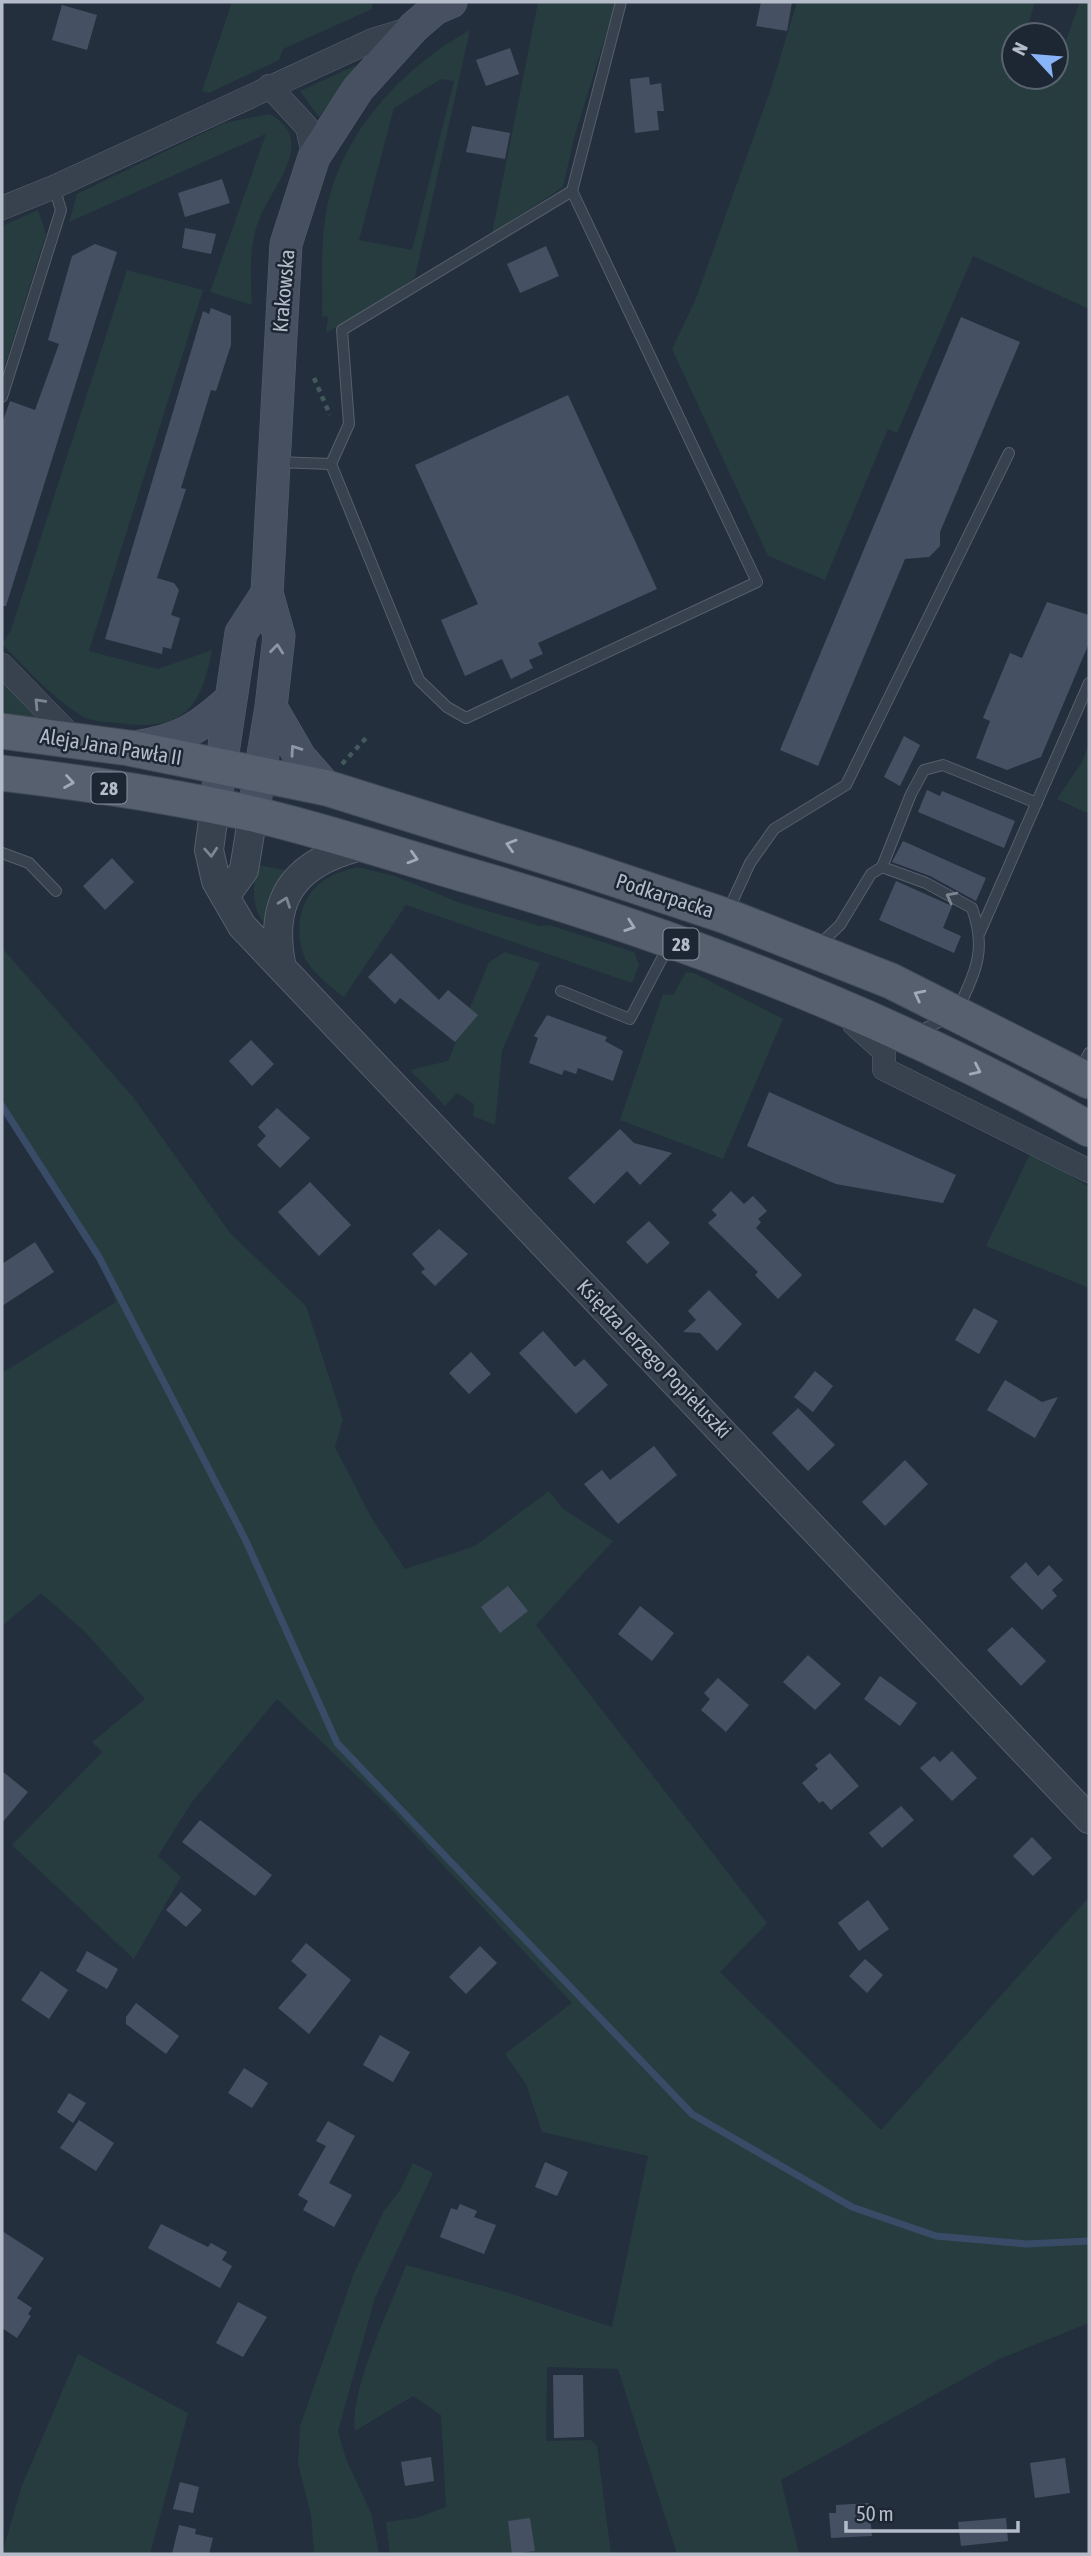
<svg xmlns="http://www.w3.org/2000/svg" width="1091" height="2556" viewBox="0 0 1091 2556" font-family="'Asap Condensed',sans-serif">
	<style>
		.green { fill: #263c3f; fill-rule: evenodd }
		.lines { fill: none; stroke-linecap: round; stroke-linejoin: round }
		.stream { stroke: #394c67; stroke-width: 7 }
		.building { fill: #455162 }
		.service-casing { stroke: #565f6c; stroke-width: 12 }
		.minor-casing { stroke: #565f6c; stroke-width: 24 }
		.tertiary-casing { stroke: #565f6c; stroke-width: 30 }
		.secondary-casing { stroke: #565f6c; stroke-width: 33 }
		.primary-casing { stroke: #414a57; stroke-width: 37 }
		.path { stroke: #44595c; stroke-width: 4.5; stroke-dasharray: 5 5; stroke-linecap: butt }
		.service { stroke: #38414e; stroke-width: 10 }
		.minor { stroke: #38414e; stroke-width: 23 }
		.tertiary { stroke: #38414e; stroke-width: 28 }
		.secondary { stroke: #465061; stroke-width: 32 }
		.primary { stroke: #56606e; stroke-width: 35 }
		.oneway { stroke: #8e96a5 }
		.oneway2 { stroke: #7c8592 }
		.oneway3 { stroke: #a1aab7 }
		.labels { text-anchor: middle; stroke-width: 5; stroke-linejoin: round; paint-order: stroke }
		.shield { fill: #1d2633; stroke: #878f9c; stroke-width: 2 }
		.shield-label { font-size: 19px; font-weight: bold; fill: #b4bcc9 }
		.street-label { font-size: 21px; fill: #b4bcc9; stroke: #1d2633 }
	</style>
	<rect width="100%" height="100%" fill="#242f3e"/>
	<path class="green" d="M 232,2 L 373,2 L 372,9 L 283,49 L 279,60 L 209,93 L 202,91 Z
		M 538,2 L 616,2 L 574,138 L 563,187 L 492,234 Z
		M 797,2 L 1035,2 L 1025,35 L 1014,35 L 1014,77 L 1051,81 L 1056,77 L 1056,67 L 1080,2 L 1089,2 L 1089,309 L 973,256 L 897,433 L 888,429 L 825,580 L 768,556 L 672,349 L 695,301 L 770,91 Z
		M 470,30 L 415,277 L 399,290 L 326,333 L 328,317 L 322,316 C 323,283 320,247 326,214 C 339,135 402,68 470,30 ZM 441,79 L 454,81 L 412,250 L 359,240 L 394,108 Z
		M 354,66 L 356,68 L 319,117 L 300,91 Z
		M 269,114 C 319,140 272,186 259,220 C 248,247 251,277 252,305 L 210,292 L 266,134 L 69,222 L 77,194 L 224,123 Z
		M 38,210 L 46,234 L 2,375 L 2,226 Z
		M 127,270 L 203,290 L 89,651 L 158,669 L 212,650 C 201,710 182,732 118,723 C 107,722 91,722 82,716 C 51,697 27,669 2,644 L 11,630 Z
		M 2,676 L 34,714 L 34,716 L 31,718 L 2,714 Z
		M 1089,744 L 1089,814 L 1057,799 L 1082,762 Z
		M 257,865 L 292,871 L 271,917 L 263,922 C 251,905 253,885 257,865 Z
		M 357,867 L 395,876 L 460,903 L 540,926 L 549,925 L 634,952 L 639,965 L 632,983 L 406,905 L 344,997 C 332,988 312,972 305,958 C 293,933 300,893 326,879 C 335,873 347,870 357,867 Z
		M 2,948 L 133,1097 L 230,1233 L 306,1306 L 343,1420 L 335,1447 L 372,1519 L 405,1569 L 475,1546 L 549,1491 L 563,1509 L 613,1541 L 536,1625 L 767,1923 L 720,1972 L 881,2130 L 1089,1897 L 1089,2323 L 999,2359 L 781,2480 L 799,2554 L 677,2554 L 618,2369 L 547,2367 L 546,2441 L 591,2440 L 597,2446 L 611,2554 L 390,2554 L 386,2522 L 416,2518 L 446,2507 L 441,2415 L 413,2396 L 355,2431 C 349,2389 391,2307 406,2265 L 506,2292 L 612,2327 L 648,2156 L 542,2132 L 526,2084 L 505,2054 L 572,2003 L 387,1805 L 277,1699 L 192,1802 L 158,1856 L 181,1877 L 134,1959 L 12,1845 L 102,1752 L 92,1742 L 145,1699 L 86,1633 L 41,1593 L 2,1626 L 2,1373 L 116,1302 L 99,1256 L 2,1106 Z
		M 505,952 L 540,963 L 502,1051 L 495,1125 L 473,1116 L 474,1104 L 457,1093 L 445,1106 L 410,1070 L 448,1061 L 489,962 Z
		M 686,972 L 694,973 L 783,1019 L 723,1159 L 620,1120 L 663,994 L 673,995 Z
		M 1031,1152 L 1089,1187 L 1089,1288 L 986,1246 Z
		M 413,2163 L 433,2173 L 375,2298 L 338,2431 L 346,2459 L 371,2513 L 379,2554 L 314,2554 L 311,2515 L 298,2464 L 300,2426 L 354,2273 L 384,2211 L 400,2190 Z
		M 78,2354 L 188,2413 L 150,2554 L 2,2554 L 21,2488 Z"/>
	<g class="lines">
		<path class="stream" d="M 2,1106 L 99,1257 L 246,1541 L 337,1743 L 692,2114 L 852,2207 L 936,2236 L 1026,2244 L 1089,2241"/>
	</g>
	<path class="building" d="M 761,2 L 792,2 L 787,31 L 756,26 Z
		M 62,5 L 97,15 L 87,50 L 52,40 Z
		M 510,48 L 519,74 L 486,86 L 476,60 Z
		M 649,77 L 650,85 L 661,83 L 664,111 L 657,111 L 659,130 L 635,133 L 630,79 Z
		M 472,126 L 510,133 L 505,159 L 466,152 Z
		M 222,179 L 230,203 L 185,217 L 178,193 Z
		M 185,228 L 216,234 L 211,254 L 182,248 Z
		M 95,244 L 117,252 L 6,606 L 2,606 L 2,423 L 10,401 L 35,410 L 59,344 L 48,340 L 72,256 Z
		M 546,246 L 559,276 L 520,293 L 507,264 Z
		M 211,308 L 231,316 L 231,345 L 216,391 L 211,390 L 181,488 L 186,489 L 157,578 L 174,583 L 179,590 L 171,615 L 180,618 L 171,649 L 163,647 L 162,654 L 105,639 L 203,311 L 209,314 Z
		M 961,317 L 1020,342 L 940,532 L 940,546 L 929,557 L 905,559 L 818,766 L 780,750 Z
		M 568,395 L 657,589 L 538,643 L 543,654 L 529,660 L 533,668 L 511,679 L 502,659 L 465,676 L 441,620 L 478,604 L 415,465 Z
		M 1047,602 L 1089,615 L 1089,643 L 1041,757 L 1007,770 L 976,758 L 990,721 L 983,718 L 1010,653 L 1022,658 Z
		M 904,736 L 920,745 L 900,786 L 884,777 Z
		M 927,790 L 940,796 L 942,791 L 1015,821 L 1004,848 L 918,812 Z
		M 903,841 L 986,878 L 976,901 L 930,876 L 892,862 Z
		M 112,858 L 134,882 L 105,910 L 83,886 Z
		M 896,881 L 952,906 L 943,928 L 961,936 L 954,953 L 879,920 Z
		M 391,953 L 439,1000 L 448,990 L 478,1015 L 455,1042 L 400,998 L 395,1004 L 368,977 Z
		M 547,1015 L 607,1037 L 605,1041 L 623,1051 L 613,1081 L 578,1068 L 576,1074 L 564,1070 L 562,1075 L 529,1063 L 538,1038 L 534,1036 Z
		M 251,1040 L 274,1064 L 252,1086 L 229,1061 Z
		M 769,1092 L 956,1175 L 943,1203 L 836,1184 L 747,1146 Z
		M 277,1108 L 310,1138 L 280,1168 L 257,1145 L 266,1136 L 258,1127 Z
		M 620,1129 L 634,1143 L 672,1153 L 640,1185 L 627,1171 L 594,1204 L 568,1178 Z
		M 310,1182 L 351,1225 L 319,1256 L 278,1212 Z
		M 731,1191 L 744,1204 L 753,1196 L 767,1211 L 758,1219 L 761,1222 L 756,1228 L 802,1275 L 778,1299 L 755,1275 L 758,1272 L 708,1223 L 717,1215 L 712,1210 Z
		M 649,1221 L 670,1243 L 647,1264 L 626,1242 Z
		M 439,1229 L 468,1254 L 435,1286 L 421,1272 L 425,1269 L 412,1254 Z
		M 35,1242 L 54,1272 L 2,1306 L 2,1264 Z
		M 709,1290 L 742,1324 L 717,1351 L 700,1333 L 683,1332 L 696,1320 L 688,1311 Z
		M 974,1308 L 998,1321 L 979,1354 L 955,1340 Z
		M 543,1331 L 575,1367 L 584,1359 L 608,1385 L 576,1414 L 519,1353 Z
		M 471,1352 L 491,1374 L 469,1394 L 449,1373 Z
		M 815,1371 L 833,1386 L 813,1412 L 794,1397 Z
		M 1005,1380 L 1042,1402 L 1058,1397 L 1035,1438 L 987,1410 Z
		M 798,1408 L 835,1445 L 808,1471 L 772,1433 Z
		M 654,1446 L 677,1475 L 618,1524 L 584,1484 L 602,1470 L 610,1480 Z
		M 905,1460 L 928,1484 L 885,1526 L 862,1502 Z
		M 1026,1562 L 1038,1576 L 1049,1565 L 1063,1580 L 1052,1590 L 1057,1596 L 1042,1610 L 1010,1577 Z
		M 508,1586 L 528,1611 L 500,1633 L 481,1607 Z
		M 640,1606 L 674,1633 L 652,1661 L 618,1634 Z
		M 1012,1627 L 1046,1661 L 1021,1686 L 987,1650 Z
		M 808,1655 L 841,1684 L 815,1710 L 783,1682 Z
		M 880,1676 L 917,1703 L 900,1726 L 864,1699 Z
		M 718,1678 L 749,1705 L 726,1732 L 701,1710 L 710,1699 L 704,1693 Z
		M 952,1751 L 977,1778 L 952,1801 L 920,1768 L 934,1756 L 940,1762 Z
		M 830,1753 L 859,1786 L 831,1810 L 823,1801 L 819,1803 L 802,1783 L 818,1769 L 815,1765 Z
		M 2,1771 L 28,1792 L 2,1823 Z
		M 901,1806 L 914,1820 L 882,1848 L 869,1833 Z
		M 200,1820 L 272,1875 L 255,1896 L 182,1842 Z
		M 1032,1837 L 1052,1858 L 1033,1876 L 1013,1856 Z
		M 181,1892 L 202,1910 L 186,1927 L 166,1910 Z
		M 868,1900 L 889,1929 L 859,1951 L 838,1923 Z
		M 306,1943 L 351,1980 L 309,2034 L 278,2008 L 307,1975 L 291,1961 Z
		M 480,1946 L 497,1963 L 466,1994 L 449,1977 Z
		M 87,1951 L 118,1969 L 107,1989 L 76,1971 Z
		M 865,1959 L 883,1975 L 867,1993 L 849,1976 Z
		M 41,1971 L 68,1990 L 49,2019 L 21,2000 Z
		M 136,2003 L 179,2036 L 166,2054 L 126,2024 L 126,2017 Z
		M 380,2035 L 410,2052 L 393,2082 L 363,2065 Z
		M 244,2068 L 268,2083 L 252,2108 L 228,2093 Z
		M 69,2093 L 86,2103 L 73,2123 L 57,2112 Z
		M 79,2120 L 114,2143 L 96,2171 L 60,2148 Z
		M 328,2121 L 355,2136 L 329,2183 L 352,2195 L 334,2227 L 303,2210 L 308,2201 L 298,2195 L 326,2146 L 316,2141 Z
		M 545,2162 L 568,2172 L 557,2196 L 535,2187 Z
		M 460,2204 L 477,2211 L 474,2217 L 496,2225 L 484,2254 L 440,2237 L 451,2208 L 457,2210 Z
		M 161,2224 L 208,2247 L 211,2243 L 227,2252 L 222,2260 L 232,2266 L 220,2288 L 148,2248 Z
		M 2,2231 L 44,2258 L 17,2298 L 32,2308 L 28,2314 L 31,2316 L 17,2338 L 2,2328 Z
		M 238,2302 L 267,2317 L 243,2357 L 216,2343 Z
		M 553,2375 L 583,2375 L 584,2437 L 554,2438 Z
		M 431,2457 L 434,2481 L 405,2486 L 401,2462 Z
		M 1065,2458 L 1070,2493 L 1035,2498 L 1030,2463 Z
		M 180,2482 L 199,2487 L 193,2513 L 173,2509 Z
		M 869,2503 L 872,2536 L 831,2538 L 829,2513 L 836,2513 L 836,2505 Z
		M 530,2518 L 535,2551 L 512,2554 L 508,2521 Z
		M 1006,2518 L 1008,2541 L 961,2546 L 958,2522 Z
		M 179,2525 L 196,2529 L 195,2534 L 213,2538 L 209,2554 L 172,2554 Z"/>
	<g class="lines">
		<defs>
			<path id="service" d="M 2,397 L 61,210 L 54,187
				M 276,462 L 331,464 L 419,680 L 447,707 L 466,718 L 757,582 L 572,191
				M 331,464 L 349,424 L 342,330 L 572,191 L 621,2
				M 2,853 L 29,863 L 56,891
				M 882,867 L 911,794 L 924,770 L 943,765 L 1037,803
				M 727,913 L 750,863 L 774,829 L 846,785 L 1009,453
				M 980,932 L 1089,683
				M 819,945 L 840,925 L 871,874 L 882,867 L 926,883 L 972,908 C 988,953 974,973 956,1014 L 915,1033
				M 561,991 L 630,1019 L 669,945
				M 1079,1072 L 1089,1053"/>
			<path id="minor" d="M 269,86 L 307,127 L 314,157
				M 2,208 L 54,187 L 373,40 L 412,28
				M 2,665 L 76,741
				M 854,1024 L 884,1051 L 884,1069 L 1089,1171"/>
			<path id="tertiary" d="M 215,806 L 209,850 L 216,881 L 242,926 L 1089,1819
				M 226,895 L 244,870 L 253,814
				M 282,968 C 266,894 299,859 370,844"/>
			<path id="secondary" d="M 271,707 L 300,757 L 327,788
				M 135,747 C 180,740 198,729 231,699
				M 215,806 L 241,633 L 267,593
				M 253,814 L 271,707 L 279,636 L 267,593 L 286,244 L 314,157 L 358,89 L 414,27 L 435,9 L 451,2"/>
			<path id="primary" d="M 2,731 L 129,748 L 327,788 L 576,866 L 726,916 L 891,981 L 1089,1081
				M 2,773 C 86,783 170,795 253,814 C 326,831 397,855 470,876 C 684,938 895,1019 1089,1129"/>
		</defs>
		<use href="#service" class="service-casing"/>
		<use href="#minor" class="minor-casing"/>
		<use href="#tertiary" class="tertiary-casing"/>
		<use href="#secondary" class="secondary-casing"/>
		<use href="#primary" class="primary-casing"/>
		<path class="path" d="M 314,378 L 330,415
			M 342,764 L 367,737"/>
		<use href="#service" class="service"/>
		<use href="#minor" class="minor"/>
		<use href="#tertiary" class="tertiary"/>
		<use href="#secondary" class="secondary"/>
		<use href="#primary" class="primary"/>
	</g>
	<defs><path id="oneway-chevron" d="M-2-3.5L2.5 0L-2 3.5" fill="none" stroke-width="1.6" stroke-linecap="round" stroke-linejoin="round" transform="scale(1.75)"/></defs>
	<g class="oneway">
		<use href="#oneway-chevron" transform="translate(277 649) rotate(-84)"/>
		<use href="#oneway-chevron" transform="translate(295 750) rotate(-125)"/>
	</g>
	<g class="oneway2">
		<use href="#oneway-chevron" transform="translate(39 703) rotate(-134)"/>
		<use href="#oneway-chevron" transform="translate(211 852) rotate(86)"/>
		<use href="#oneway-chevron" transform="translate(951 897) rotate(-152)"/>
		<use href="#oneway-chevron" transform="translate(285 902) rotate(-70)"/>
	</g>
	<g class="oneway3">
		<use href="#oneway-chevron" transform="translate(69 782) rotate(9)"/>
		<use href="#oneway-chevron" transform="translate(511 845) rotate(-163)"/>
		<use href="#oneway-chevron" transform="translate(413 858) rotate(17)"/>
		<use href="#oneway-chevron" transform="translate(630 926) rotate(19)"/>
		<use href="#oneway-chevron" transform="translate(919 995) rotate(-153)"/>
		<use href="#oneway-chevron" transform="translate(976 1070) rotate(25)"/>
	</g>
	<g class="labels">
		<g class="shield">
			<rect x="91.5" y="772.5" width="35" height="31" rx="5"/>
			<rect x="663.5" y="928.5" width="35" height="31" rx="5"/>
		</g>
		<g class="shield-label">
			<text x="109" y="795">28</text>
			<text x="681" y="951">28</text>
		</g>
		<g class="street-label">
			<text transform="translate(284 291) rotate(-85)" y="7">Krakowska</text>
			<text transform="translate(111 747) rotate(9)" y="7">Aleja Jana Pawła II</text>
			<text transform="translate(665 896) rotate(18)" y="7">Podkarpacka</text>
			<text transform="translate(654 1359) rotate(46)" y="7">Księdza Jerzego Popiełuszki</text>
		</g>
	</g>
	<rect width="1091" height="2556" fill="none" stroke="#b4bcc9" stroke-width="7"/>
	<g transform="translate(1035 56) rotate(296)"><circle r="33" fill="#1d2633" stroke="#59626f" stroke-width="2"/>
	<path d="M0-5L12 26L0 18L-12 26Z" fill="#8ab4f8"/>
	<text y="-10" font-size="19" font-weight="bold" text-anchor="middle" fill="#b4bcc9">N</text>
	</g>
	<path d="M846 2521v10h172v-10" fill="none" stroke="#b4bcc9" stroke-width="3.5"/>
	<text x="856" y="2521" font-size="21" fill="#b4bcc9" stroke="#1d2633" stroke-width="5" paint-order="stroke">50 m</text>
</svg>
